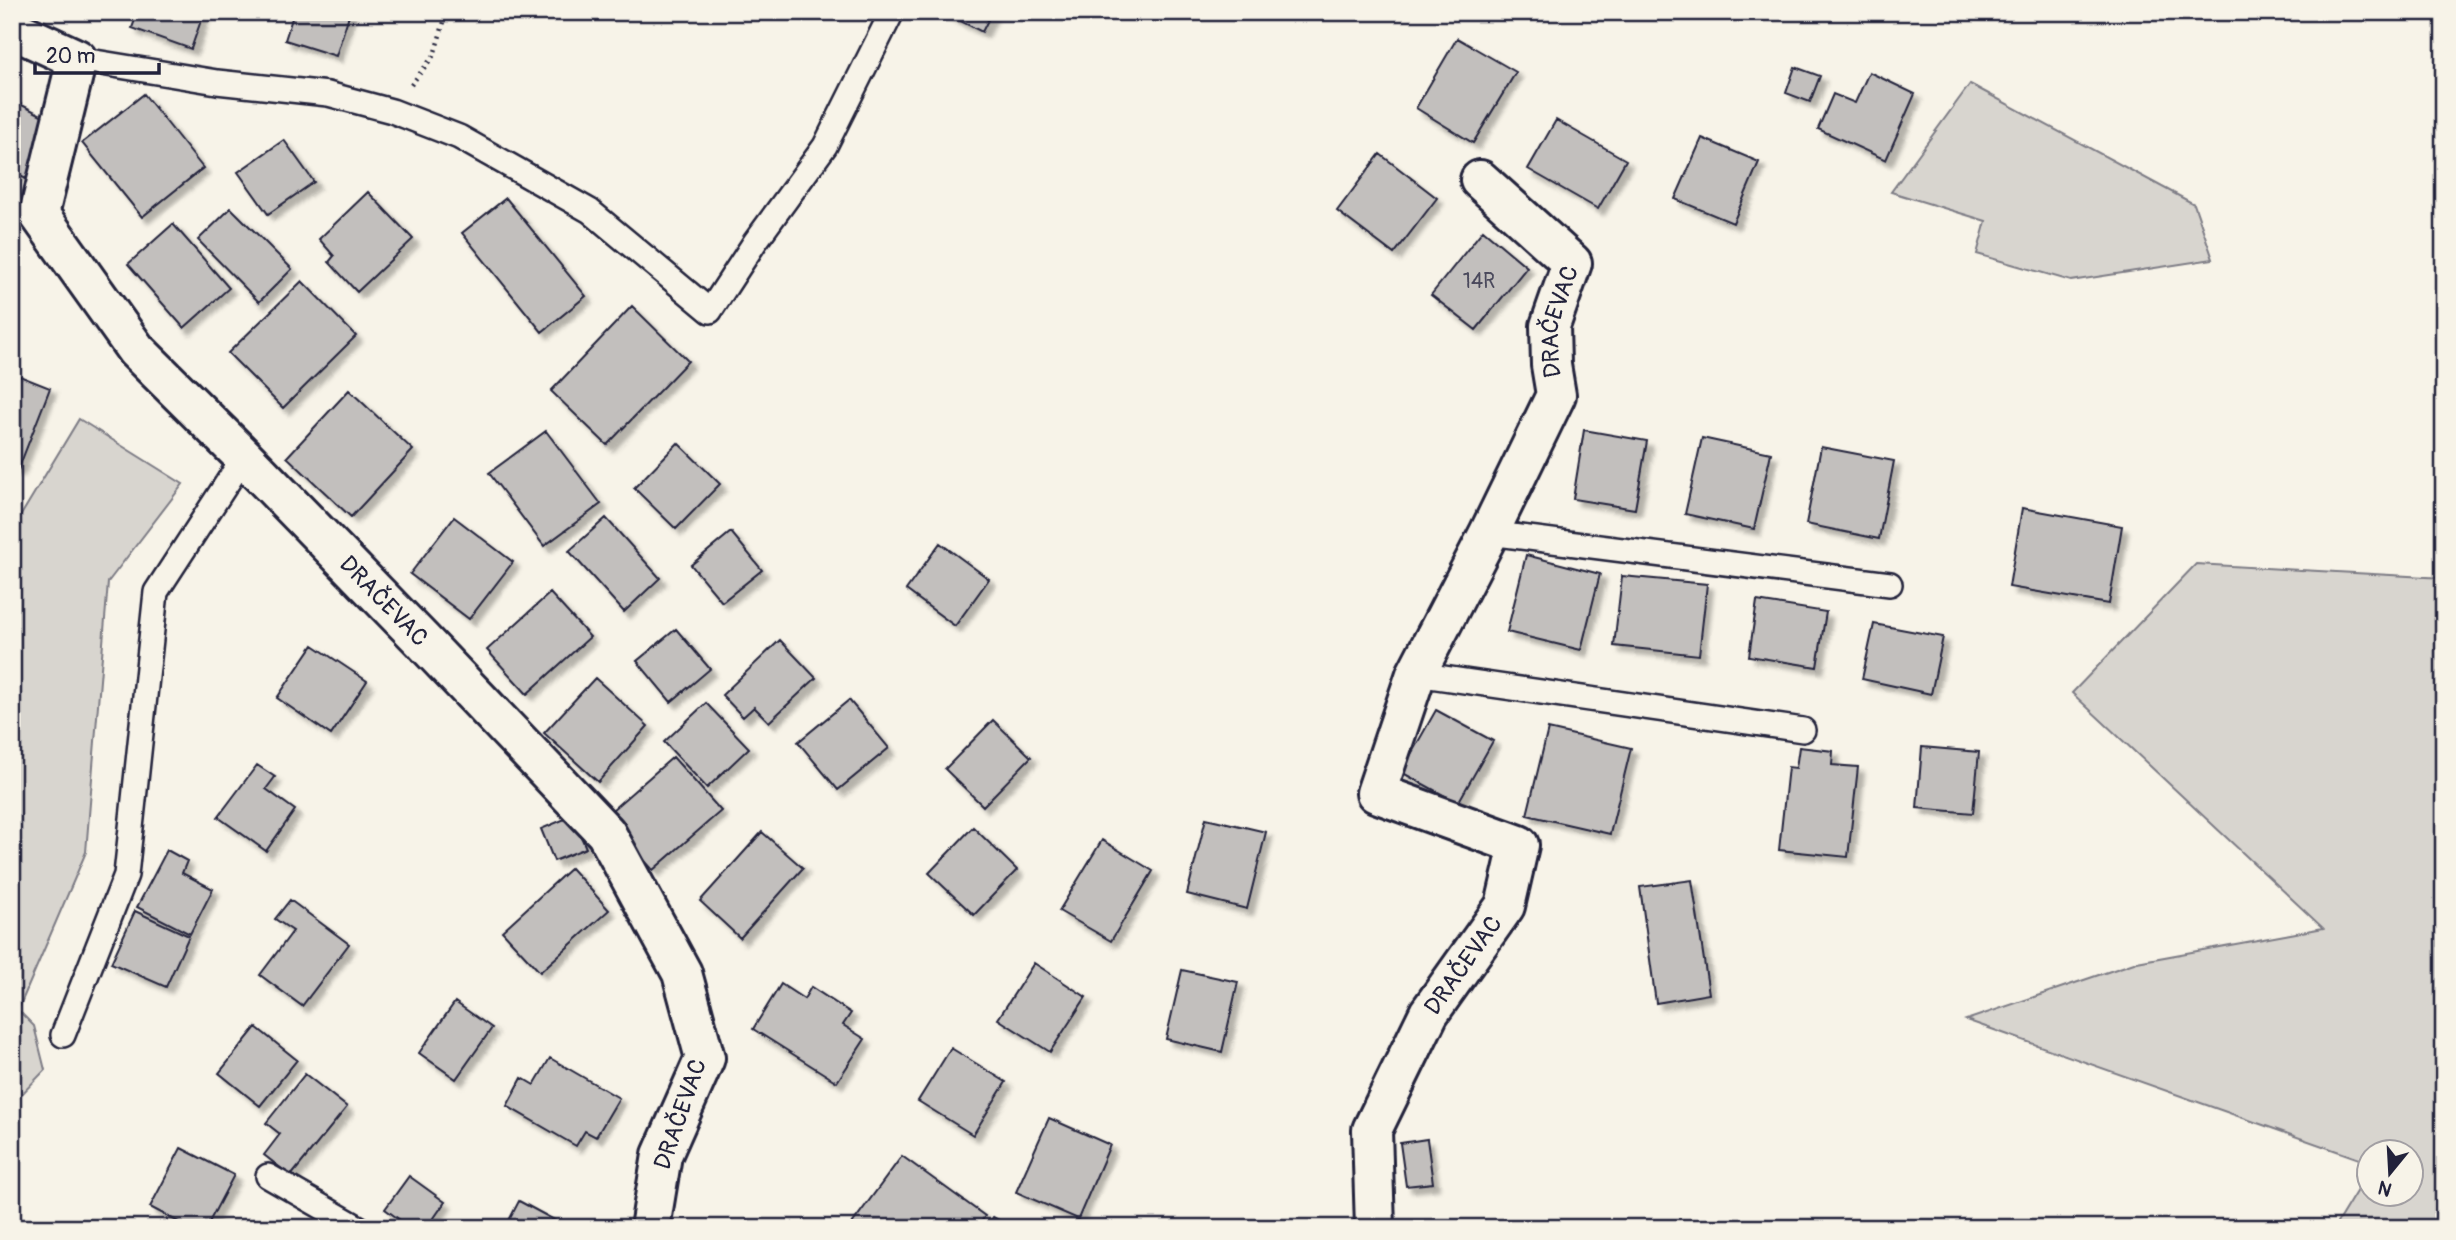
<svg xmlns="http://www.w3.org/2000/svg" width="2456" height="1240" viewBox="0 0 2456 1240" font-family="Pangolin,sans-serif">
	<style>
		.green { fill: #d8d5cf; stroke: #7d7c85; stroke-width: 2 }
		.building { fill: #c2bfbd; stroke: #22223b; stroke-width: 2; filter: url(#shadow) }
		.lines { fill: none; stroke-linecap: round; stroke-linejoin: round }
		.service-casing { stroke: #22223b; stroke-width: 28 }
		.minor-casing { stroke: #22223b; stroke-width: 44 }
		.path { stroke: #22223b; stroke-width: 4.5; stroke-dasharray: 2 5; stroke-linecap: butt }
		.service { stroke: #f7f3e8; stroke-width: 23 }
		.minor { stroke: #f7f3e8; stroke-width: 38 }
		.labels { text-anchor: middle; stroke-width: 7; stroke-linejoin: round; paint-order: stroke }
		.number-label { font-size: 21px; fill: #4a495c }
		.street-label { font-size: 24px; fill: #22223b; stroke: #f7f3e8 }
	</style>
	<defs>
		<filter id="shadow"><feDropShadow dx="6" dy="6" stdDeviation="2" flood-color="#0004"/></filter>
	</defs>
	<rect width="100%" height="100%" fill="#f7f3e8"/>
	<filter id="ink" filterUnits="userSpaceOnUse"><feTurbulence type="fractalNoise" baseFrequency=".0143" numOctaves="2"/><feDisplacementMap in="SourceGraphic" scale="14" xChannelSelector="R" yChannelSelector="G"/><feConvolveMatrix kernelMatrix="1 2 1 2 8 2 1 2 1" color-interpolation-filters="sRGB"/></filter>
	<g filter="url(#ink)">
		<path class="green" d="M 1970,84 L 2194,204 L 2213,259 L 2071,281 L 1977,254 L 1986,221 L 1891,192 Z
			M 79,419 L 183,484 L 108,582 L 86,852 L 18,1010 L 34,1026 L 45,1070 L 20,1096 L 12,1091 L 12,530 Z
			M 2196,564 L 2444,578 L 2444,1228 L 2334,1228 L 2368,1172 L 2368,1194 L 2410,1194 L 2410,1152 L 2368,1152 L 2368,1162 L 1966,1020 L 2137,962 L 2323,928 L 2072,693 Z"/>
		<path class="building" d="M 138,12 L 204,12 L 191,49 L 132,28 Z
			M 294,12 L 350,12 L 336,56 L 285,40 Z
			M 943,12 L 992,12 L 982,32 Z
			M 1457,38 L 1516,72 L 1473,143 L 1416,108 Z
			M 1795,67 L 1820,76 L 1810,102 L 1786,93 Z
			M 1869,72 L 1915,94 L 1886,160 L 1818,129 L 1833,94 L 1855,103 Z
			M 144,94 L 203,168 L 142,217 L 82,143 Z
			M 12,100 L 55,122 L 26,179 L 12,172 Z
			M 1556,120 L 1626,160 L 1598,209 L 1528,169 Z
			M 1702,138 L 1759,162 L 1733,223 L 1675,199 Z
			M 284,140 L 314,182 L 268,214 L 238,172 Z
			M 1380,154 L 1437,198 L 1394,254 L 1337,211 Z
			M 368,192 L 413,239 L 357,292 L 329,262 L 334,256 L 319,239 Z
			M 506,198 L 586,296 L 542,332 L 462,233 Z
			M 231,208 L 292,269 L 259,302 L 198,240 Z
			M 173,224 L 229,288 L 184,328 L 128,264 Z
			M 1483,230 L 1527,267 L 1476,330 L 1431,295 Z
			M 302,281 L 356,336 L 283,408 L 228,353 Z
			M 632,306 L 688,361 L 607,445 L 551,391 Z
			M 12,373 L 50,388 L 18,470 L 12,468 Z
			M 349,390 L 413,450 L 351,517 L 287,457 Z
			M 1584,430 L 1647,441 L 1635,509 L 1573,499 Z
			M 546,431 L 601,504 L 544,546 L 489,473 Z
			M 1702,438 L 1771,453 L 1754,529 L 1685,514 Z
			M 678,443 L 720,484 L 676,529 L 634,488 Z
			M 1821,447 L 1894,461 L 1879,539 L 1806,524 Z
			M 2022,508 L 2122,526 L 2109,604 L 2009,587 Z
			M 454,517 L 513,562 L 469,619 L 410,574 Z
			M 606,518 L 660,578 L 624,612 L 569,551 Z
			M 731,532 L 762,570 L 722,602 L 691,565 Z
			M 940,543 L 989,579 L 955,626 L 906,590 Z
			M 1526,555 L 1600,574 L 1581,650 L 1507,632 Z
			M 1622,576 L 1707,584 L 1699,655 L 1614,646 Z
			M 550,593 L 590,637 L 527,694 L 487,650 Z
			M 1757,601 L 1826,612 L 1817,667 L 1749,656 Z
			M 1874,624 L 1943,637 L 1931,694 L 1862,679 Z
			M 676,629 L 710,669 L 671,702 L 637,661 Z
			M 780,640 L 816,678 L 769,722 L 754,707 L 743,717 L 722,695 Z
			M 313,645 L 367,681 L 331,735 L 277,698 Z
			M 595,678 L 648,726 L 598,782 L 544,733 Z
			M 849,700 L 889,748 L 838,790 L 798,742 Z
			M 706,703 L 749,748 L 707,788 L 664,742 Z
			M 1436,710 L 1493,741 L 1458,803 L 1401,772 Z
			M 993,720 L 1031,757 L 983,806 L 945,769 Z
			M 1548,729 L 1631,748 L 1610,834 L 1527,815 Z
			M 1799,747 L 1833,751 L 1832,765 L 1858,767 L 1848,857 L 1779,850 L 1788,767 L 1796,768 Z
			M 1922,747 L 1979,752 L 1973,813 L 1917,808 Z
			M 673,757 L 721,811 L 653,870 L 605,816 Z
			M 257,765 L 275,777 L 266,789 L 295,810 L 266,851 L 218,817 Z
			M 572,816 L 586,848 L 554,861 L 541,829 Z
			M 1206,818 L 1266,832 L 1247,909 L 1187,894 Z
			M 973,827 L 1017,870 L 974,915 L 929,873 Z
			M 762,832 L 803,868 L 740,938 L 700,901 Z
			M 1102,840 L 1153,871 L 1111,941 L 1059,911 Z
			M 167,850 L 187,861 L 182,873 L 213,889 L 190,934 L 137,907 Z
			M 571,868 L 609,910 L 540,972 L 502,931 Z
			M 1692,880 L 1709,994 L 1656,1003 L 1640,887 Z
			M 290,900 L 349,944 L 302,1006 L 260,975 L 293,931 L 275,919 Z
			M 135,911 L 189,936 L 166,987 L 111,963 Z
			M 1034,963 L 1086,997 L 1050,1052 L 998,1019 Z
			M 1182,970 L 1238,982 L 1222,1052 L 1166,1039 Z
			M 781,984 L 804,999 L 811,987 L 851,1013 L 843,1025 L 865,1039 L 837,1082 L 753,1029 Z
			M 455,1002 L 492,1028 L 456,1079 L 419,1053 Z
			M 256,1027 L 297,1060 L 260,1106 L 219,1073 Z
			M 951,1048 L 1006,1082 L 973,1135 L 918,1101 Z
			M 550,1058 L 619,1098 L 596,1137 L 585,1131 L 576,1146 L 507,1106 L 522,1078 L 534,1085 Z
			M 305,1074 L 347,1107 L 291,1176 L 264,1155 L 280,1134 L 266,1123 Z
			M 1049,1118 L 1110,1145 L 1078,1219 L 1016,1192 Z
			M 1427,1139 L 1433,1183 L 1406,1186 L 1400,1143 Z
			M 181,1148 L 234,1175 L 206,1228 L 190,1228 L 150,1207 Z
			M 902,1156 L 985,1216 L 977,1228 L 849,1228 Z
			M 409,1176 L 445,1202 L 427,1228 L 411,1228 L 385,1209 Z
			M 519,1201 L 569,1228 L 505,1228 Z
			M 993,1217 L 1013,1228 L 987,1228 Z"/>
		<g class="lines">
			<defs>
				<path id="service" d="M 77,59 L 217,82 L 328,94 L 392,111 L 459,137 L 590,211 L 710,311 L 755,242 L 825,146 L 892,12
					M 1489,533 L 1890,584
					M 1416,674 L 1803,730
					M 63,1035 L 126,875 L 156,592 L 244,457
					M 268,1176 L 359,1228"/>
				<g id="minor">
					<path id="s1" d="M 12,29 L 77,59 L 39,214 L 136,350 L 244,457 L 423,641 L 606,833 L 682,973 L 705,1058 L 662,1155 L 650,1228"/>
					<path id="s2" d="M 1375,1228 L 1372,1130 L 1429,1013 L 1505,906 L 1519,845 L 1376,793 L 1416,674 L 1489,533 L 1556,395 L 1551,365 L 1550,326 L 1572,263 L 1480,180"/>
				</g>
			</defs>
			<use href="#service" class="service-casing"/>
			<use href="#minor" class="minor-casing"/>
			<path class="path" d="M 411,85 L 434,55 L 447,12"/>
			<use href="#service" class="service"/>
			<use href="#minor" class="minor"/>
		</g>
	</g>
	<g class="labels">
		<g class="number-label">
			<text x="1479" y="288">14R</text>
		</g>
		<g class="street-label">
			<text dy="8" stroke="none"><textPath href="#s2" startOffset="1087">DRAČEVAC</textPath></text>
			<text dy="8" stroke="none"><textPath href="#s1" startOffset="751">DRAČEVAC</textPath></text>
			<text dy="8" stroke="none"><textPath href="#s2" startOffset="287">DRAČEVAC</textPath></text>
			<text transform="translate(680 1114) rotate(-71)" y="8">DRAČEVAC</text>
		</g>
	</g>
	<rect width="2456" height="1240" fill="none" stroke="#f7f3e8" stroke-width="42"/>
	<rect x="21" y="21" width="2414" height="1198" fill="none" stroke="#22223b" stroke-width="2.5" filter="url(#ink)"/>
	<g transform="translate(2390 1173) rotate(198)"><circle r="33" fill="#f7f3e8" stroke="#a29fa3" stroke-width="2"/>
	<path d="M0-5L12 26L0 18L-12 26Z" fill="#22223b"/>
	<text y="-10" font-size="19" font-weight="bold" text-anchor="middle" fill="#22223b">N</text>
	</g>
	<path d="M35 63v10h124v-10" fill="none" stroke="#22223b" stroke-width="3.5"/>
	<text x="46" y="63" font-size="21" fill="#22223b" stroke="#f7f3e8" stroke-width="5" paint-order="stroke">20 m</text>
</svg>
